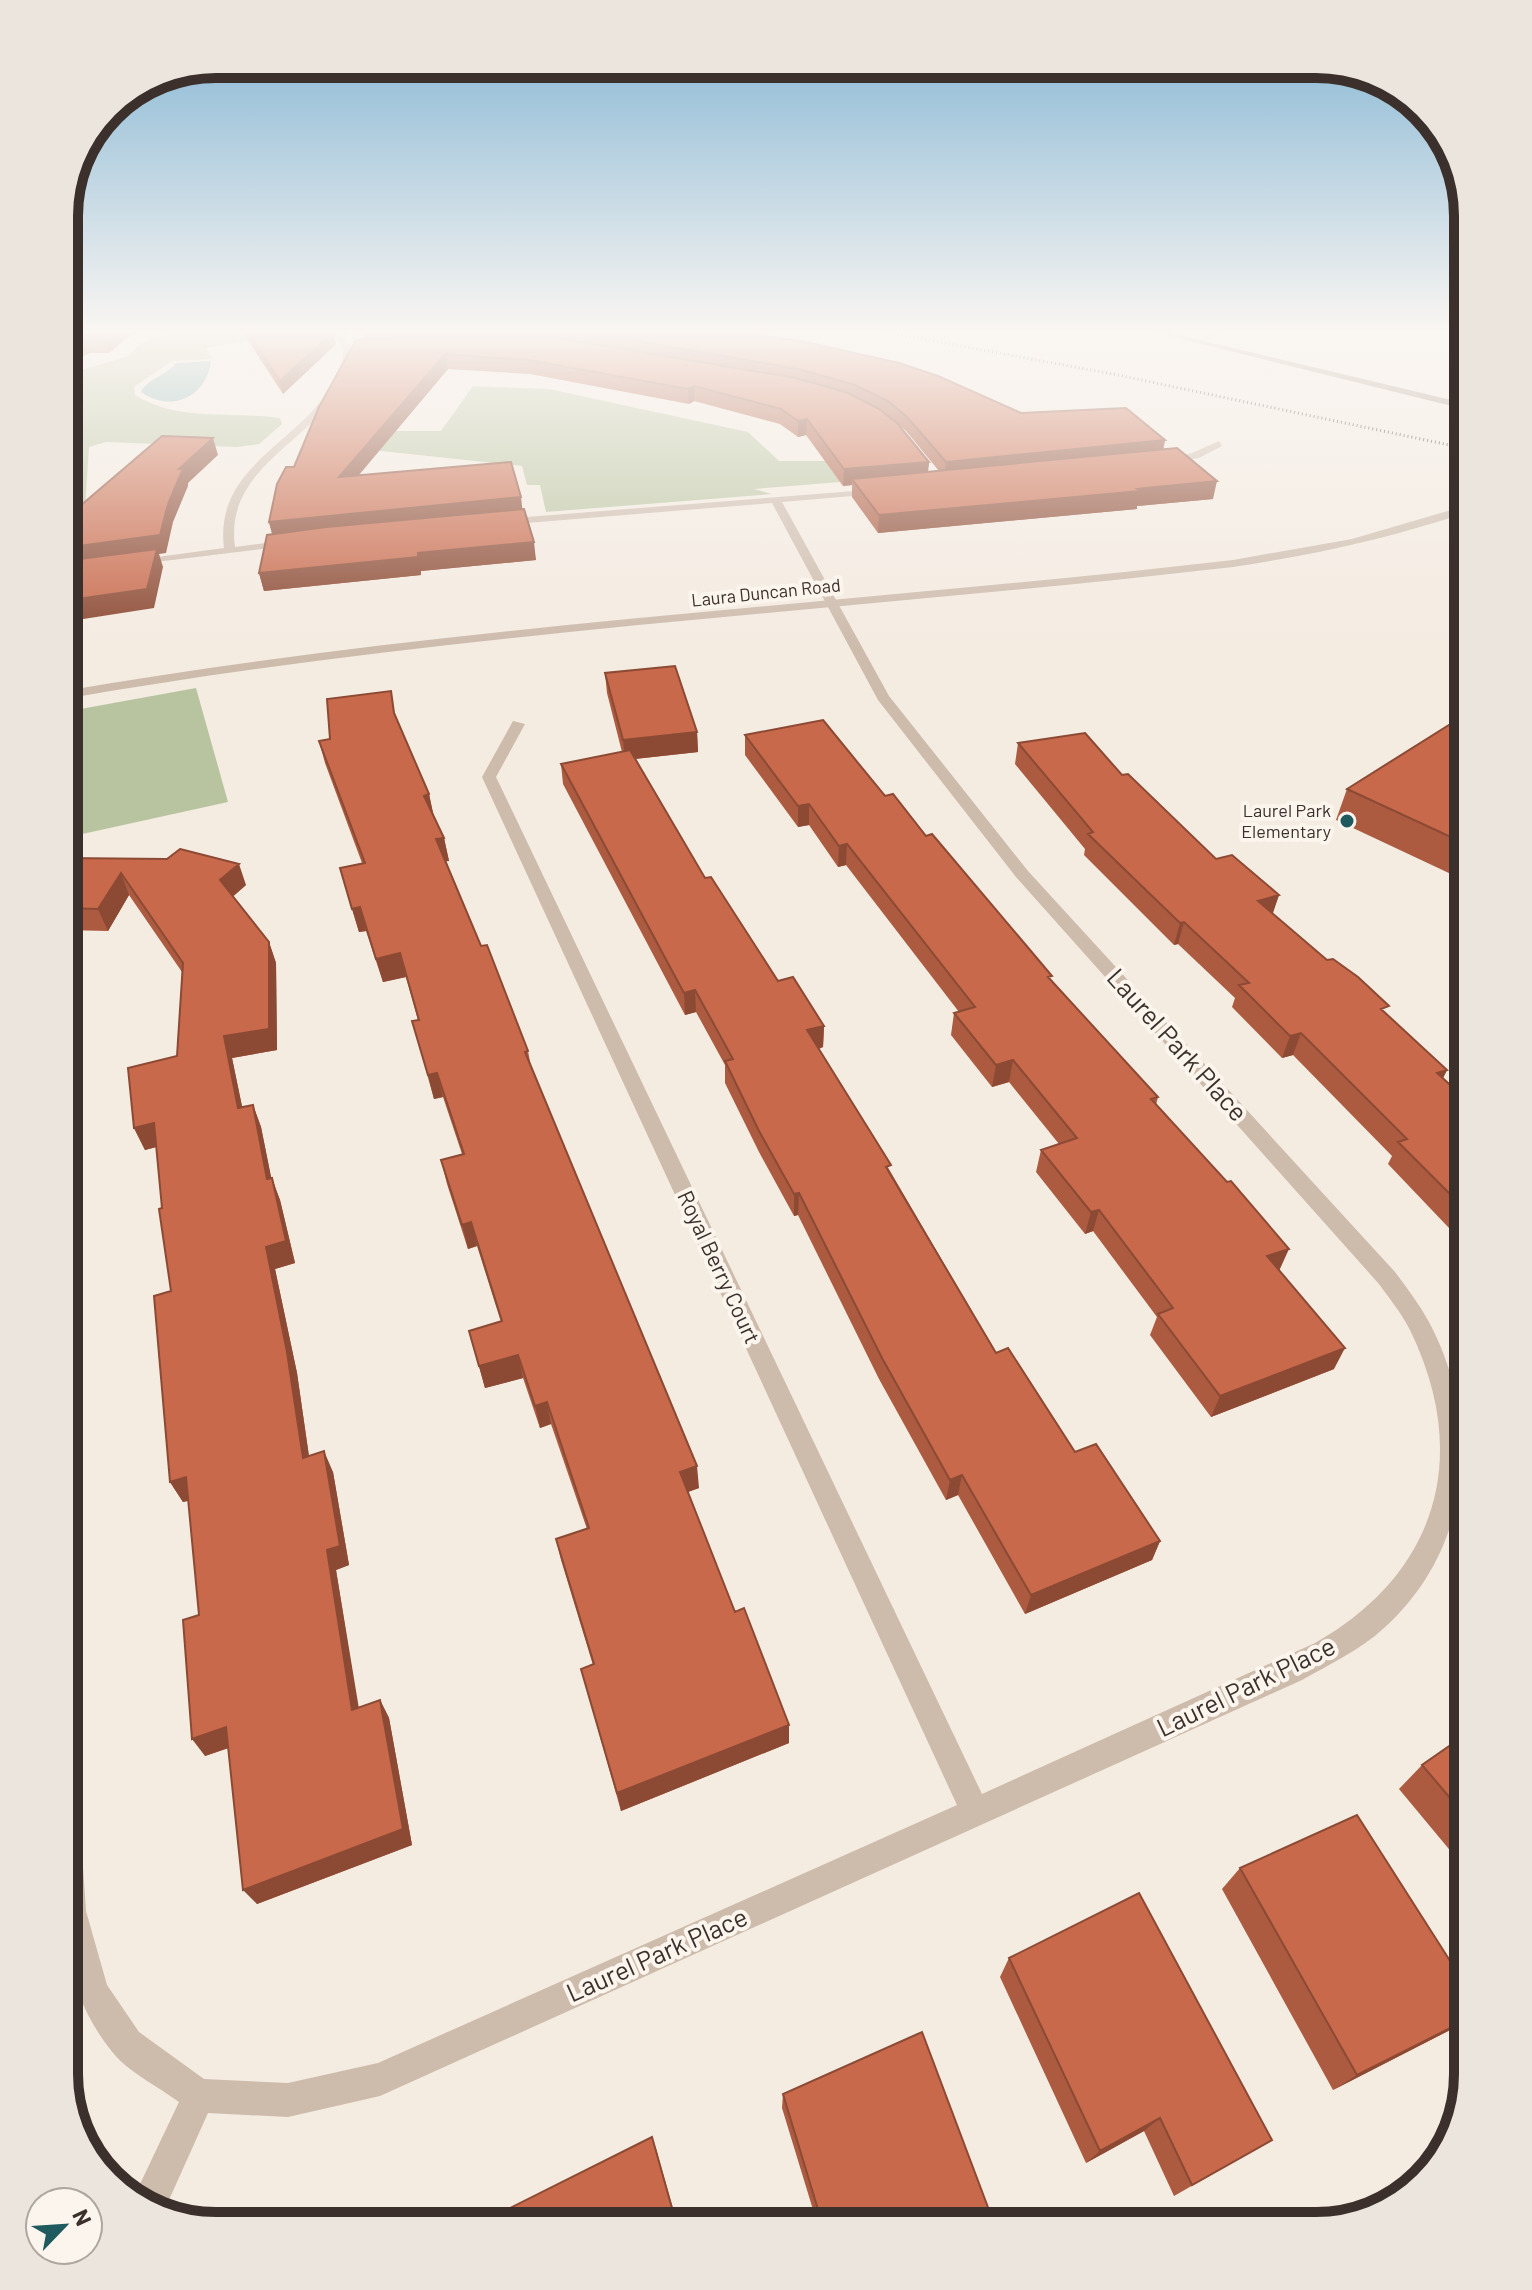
<svg xmlns="http://www.w3.org/2000/svg" width="1532" height="2290" viewBox="0 0 1532 2290" font-family="Barlow,sans-serif">
	<style>
		.green { fill: #b8c4a0 }
		.water { fill: #7fb0b2 }
		.lines { fill: none; stroke-linecap: round; stroke-linejoin: round }
		.minor { fill: #cdbbac; fill-rule: evenodd }
		.tertiary { fill: #cdbbac; fill-rule: evenodd }
		.secondary { fill: #a18a7d; fill-rule: evenodd }
		.rail { stroke: #3b302b; stroke-width: 3; stroke-dasharray: 1 3; stroke-linecap: butt }
		.wall { fill: #ac5a40; fill-rule: evenodd }
		.shaded-wall { fill: #8c4a34 }
		.building { fill: #c8694b; stroke: #8c4a34; stroke-width: 2 }
		.poi-dot { fill: #1f5a5e; stroke: #fbf5ee; stroke-width: 3 }
		.labels { text-anchor: middle; stroke-width: 8; stroke-linejoin: round; paint-order: stroke }
		.far-street-label { font-size: 18px; fill: #3b302b; stroke: #fbf5ee }
		.far-poi-label { font-size: 18px; fill: #3b302b; stroke: #fbf5ee; text-anchor: end }
		.street-label { font-size: 22px; fill: #3b302b; stroke: #fbf5ee }
		.near-street-label { font-size: 26px; fill: #3b302b; stroke: #fbf5ee }
		.rim { fill: none; stroke: #3b302b; stroke-width: 10 }
	</style>
	<rect width="100%" height="100%" fill="#f4ebe1"/>
	<path class="green" d="M 202,330 L 308,330 L 206,348 L 213,359 L 172,361 L 134,387 L 135,395 C 177,422 232,411 280,418 L 282,424 L 259,444 L 237,447 L 106,442 L 89,447 L 85,508 L 64,511 L 64,375 L 129,356 L 139,344 L 162,336 Z
		M 473,386 L 549,389 L 748,432 L 779,461 L 826,461 L 891,478 L 754,489 L 772,494 L 546,512 L 540,485 L 527,485 L 522,466 L 344,447 L 382,431 L 441,431 Z
		M 196,688 L 228,802 L 64,838 L 64,712 Z"/>
	<path class="water" d="M 211,361 C 206,398 171,413 141,392 C 147,379 167,375 176,363 Z"/>
	<g class="lines">
		<path class="minor" d="M 329,330 L 337,330 L 352,350 C 342,439 222,454 235,547 L 290,540 L 294,541 L 294,545 L 131,565 L 129,563 L 135,560 L 224,548 C 212,452 332,437 344,350 Z
			M 1219,330 L 1229,330 L 1205,342 L 1198,340 Z
			M 1219,441 L 1222,446 L 1199,458 L 1162,465 L 1157,462 L 1192,453 Z
			M 880,489 L 881,491 L 876,494 L 782,502 L 889,696 L 1028,871 L 1395,1272 C 1407,1288 1419,1304 1429,1322 C 1483,1424 1472,1549 1384,1628 C 1360,1650 1330,1664 1302,1680 L 380,2096 L 288,2117 L 208,2113 L 164,2211 L 132,2201 L 179,2102 C 159,2087 130,2073 114,2054 C 49,1976 64,1887 64,1793 L 74,1798 L 79,1808 L 86,1911 L 107,1985 L 139,2032 L 204,2079 L 288,2083 L 378,2063 L 957,1805 L 482,777 L 513,721 L 525,724 L 496,777 L 982,1794 L 1315,1643 C 1437,1574 1472,1457 1410,1330 C 1402,1314 1390,1299 1379,1284 L 1016,877 L 878,700 L 772,503 L 501,525 L 496,522 L 501,519 Z"/>
		<path class="tertiary" d="M 1468,505 L 1468,512 C 1391,538 1314,555 1233,567 C 843,612 451,631 64,699 L 64,691 C 451,624 843,605 1233,560 L 1352,539 Z"/>
		<path class="secondary" d="M 1145,330 L 1158,330 L 1468,404 L 1468,410 Z"/>
		<path class="rail" d="M 874,330 L 1118,375 L 1468,449"/>
	</g>
	<path class="wall" d="M 64,330 L 126,338 L 109,353 L 90,353 Z
		M 241,330 L 332,330 L 336,344 L 283,394 Z
		M 363,330 L 727,330 L 1021,413 L 1165,440 L 1163,450 L 1213,499 L 1137,506 L 1137,509 L 878,533 L 852,497 L 852,485 L 843,486 L 806,435 L 798,437 L 780,424 L 694,401 L 689,404 L 530,374 L 448,369 L 358,475 L 522,509 L 536,560 L 421,571 L 421,575 L 264,591 L 259,573 L 272,534 L 269,522 L 294,467 L 364,340 ZM 897,423 L 906,431 L 939,471 L 928,472 L 929,462 Z
		M 605,673 L 697,732 L 698,752 L 635,759 L 705,878 L 778,981 L 824,1026 L 823,1047 L 819,1049 L 996,1353 L 1075,1452 L 1160,1541 L 1152,1560 L 1025,1614 L 958,1495 L 946,1500 L 879,1379 L 798,1215 L 794,1216 L 759,1152 L 725,1083 L 725,1065 L 696,1012 L 685,1015 L 563,784 L 561,764 L 622,752 L 607,693 Z
		M 1468,713 L 1468,882 L 1336,820 L 1347,789 Z
		M 745,735 L 885,796 L 926,836 L 1051,980 L 1158,1097 L 1156,1105 L 1279,1271 L 1334,1369 L 1211,1417 L 1150,1335 L 1157,1317 L 1093,1231 L 1085,1234 L 1036,1172 L 1041,1150 L 1059,1144 L 1009,1082 L 992,1087 L 951,1035 L 954,1013 L 959,1012 L 846,865 L 838,867 L 809,825 L 798,827 L 745,755 Z
		M 330,739 L 429,794 L 433,814 L 444,838 L 449,861 L 446,861 L 481,946 L 528,1051 L 531,1067 L 699,1488 L 688,1492 L 735,1612 L 789,1743 L 621,1811 L 581,1669 L 593,1665 L 561,1560 L 556,1539 L 587,1529 L 551,1424 L 540,1428 L 523,1378 L 485,1388 L 469,1331 L 501,1322 L 477,1246 L 468,1249 L 447,1184 L 441,1160 L 462,1154 L 443,1097 L 434,1099 L 412,1021 L 418,1020 L 406,977 L 383,982 L 366,931 L 359,932 L 340,868 L 362,863 L 325,763 L 319,741 Z
		M 1018,743 L 1122,775 L 1216,859 L 1279,895 L 1272,913 L 1386,1014 L 1447,1070 L 1443,1078 L 1468,1101 L 1468,1240 L 1457,1226 L 1449,1228 L 1388,1164 L 1392,1156 L 1293,1055 L 1282,1058 L 1232,1007 L 1235,998 L 1178,944 L 1174,945 L 1084,855 L 1085,849 L 1015,764 Z
		M 64,858 L 246,885 L 233,896 L 269,942 L 276,963 L 277,1050 L 232,1058 L 242,1107 L 253,1105 L 261,1127 L 271,1178 L 280,1200 L 295,1263 L 275,1269 L 297,1373 L 309,1456 L 333,1472 L 349,1565 L 336,1570 L 358,1708 L 380,1700 L 389,1718 L 412,1845 L 257,1904 L 229,1748 L 205,1756 L 199,1615 L 188,1501 L 183,1502 L 170,1482 L 171,1291 L 156,1147 L 145,1150 L 134,1128 L 177,1056 L 182,972 L 129,895 L 108,931 L 64,930 Z
		M 1468,1733 L 1468,1872 L 1399,1789 L 1422,1765 Z
		M 1240,1868 L 1454,2028 L 1333,2090 L 1222,1889 Z
		M 1009,1958 L 1272,2140 L 1174,2196 L 1144,2131 L 1086,2163 L 1000,1977 Z
		M 783,2094 L 995,2226 L 818,2226 L 782,2108 Z"/>
	<path class="shaded-wall" d="M 118,330 L 145,330 L 126,338 L 109,353 L 105,341 Z
		M 344,330 L 351,330 L 345,336 Z
		M 333,332 L 336,344 L 283,394 L 280,381 Z
		M 86,341 L 90,353 L 64,365 L 64,350 Z
		M 445,354 L 448,369 L 343,494 L 339,477 Z
		M 694,386 L 694,401 L 689,404 L 688,389 Z
		M 807,419 L 806,435 L 798,437 L 798,421 Z
		M 213,438 L 218,455 L 188,483 L 188,486 L 173,522 L 166,553 L 159,554 L 163,567 L 154,608 L 64,622 L 64,548 L 168,504 L 179,469 Z
		M 1165,440 L 1162,455 L 944,477 L 946,462 Z
		M 929,462 L 927,478 L 852,479 L 852,485 L 843,486 L 844,469 Z
		M 1217,481 L 1213,499 L 1137,506 L 1137,509 L 878,533 L 879,515 Z
		M 521,497 L 523,514 L 274,540 L 269,522 Z
		M 534,542 L 536,560 L 421,571 L 421,575 L 264,591 L 259,573 L 418,553 Z
		M 697,732 L 698,752 L 625,760 L 623,740 Z
		M 64,794 L 70,827 L 64,828 Z
		M 429,794 L 434,817 L 424,796 Z
		M 809,804 L 809,825 L 798,827 L 798,806 Z
		M 444,838 L 449,861 L 441,862 L 436,839 Z
		M 847,844 L 846,865 L 838,867 L 839,846 Z
		M 239,864 L 246,885 L 228,901 L 220,880 Z
		M 121,873 L 129,895 L 108,931 L 98,909 Z
		M 1279,895 L 1272,916 L 1258,901 Z
		M 360,907 L 366,931 L 359,932 L 352,909 Z
		M 1184,922 L 1178,944 L 1174,945 L 1180,923 Z
		M 269,942 L 276,963 L 277,1050 L 232,1058 L 247,1130 L 238,1108 L 224,1036 Z
		M 400,953 L 406,977 L 383,982 L 376,959 Z
		M 695,990 L 696,1012 L 685,1015 L 684,993 Z
		M 824,1026 L 823,1047 L 806,1052 L 807,1030 Z
		M 1301,1033 L 1293,1055 L 1282,1058 L 1290,1036 Z
		M 1013,1060 L 1009,1082 L 992,1087 L 996,1065 Z
		M 1447,1070 L 1436,1092 L 1437,1073 Z
		M 437,1073 L 443,1097 L 434,1099 L 428,1075 Z
		M 253,1105 L 261,1127 L 276,1201 L 267,1179 Z
		M 154,1123 L 164,1145 L 145,1150 L 134,1128 Z
		M 272,1178 L 280,1200 L 295,1263 L 275,1269 L 297,1373 L 312,1478 L 303,1458 L 266,1247 Z
		M 799,1193 L 798,1215 L 794,1216 L 794,1194 Z
		M 1468,1204 L 1468,1207 L 1457,1226 L 1449,1228 L 1462,1206 Z
		M 1099,1210 L 1093,1231 L 1085,1234 L 1091,1212 Z
		M 471,1222 L 477,1246 L 468,1249 L 462,1225 Z
		M 1289,1249 L 1279,1271 L 1267,1256 Z
		M 1345,1348 L 1334,1369 L 1211,1417 L 1220,1396 Z
		M 518,1355 L 523,1378 L 485,1388 L 479,1366 Z
		M 547,1402 L 551,1424 L 540,1428 L 535,1406 Z
		M 324,1451 L 333,1472 L 349,1565 L 336,1570 L 362,1727 L 352,1710 L 327,1550 Z
		M 697,1466 L 699,1488 L 682,1494 L 680,1472 Z
		M 962,1475 L 958,1495 L 946,1500 L 950,1480 Z
		M 186,1477 L 198,1498 L 183,1502 L 170,1482 Z
		M 1160,1541 L 1152,1560 L 1025,1614 L 1031,1595 Z
		M 380,1700 L 389,1718 L 412,1845 L 257,1904 L 243,1890 Z
		M 789,1725 L 789,1743 L 621,1811 L 617,1793 Z
		M 226,1727 L 239,1744 L 205,1756 L 192,1739 Z
		M 1468,2019 L 1454,2028 L 1333,2090 L 1357,2075 Z
		M 1160,2118 L 1144,2131 L 1086,2163 L 1100,2151 Z
		M 652,2137 L 656,2149 L 678,2226 L 677,2226 Z"/>
	<path class="building" d="M 64,330 L 118,330 L 105,341 L 86,341 L 64,350 Z
		M 246,330 L 332,330 L 333,332 L 280,381 Z
		M 573,330 L 727,330 L 801,341 L 899,363 L 938,376 L 1021,413 L 1126,408 L 1165,440 L 946,462 L 907,417 L 888,401 L 855,385 L 798,369 Z
		M 473,335 L 557,338 L 796,378 L 848,393 L 879,409 L 897,423 L 929,462 L 844,469 L 807,419 L 798,421 L 781,409 L 694,386 L 688,389 L 529,360 L 445,354 L 339,477 L 511,462 L 521,497 L 269,522 L 277,484 L 286,467 L 294,467 L 319,407 L 356,340 Z
		M 162,436 L 213,438 L 179,469 L 183,469 L 168,504 L 160,535 L 64,548 L 64,509 L 80,506 Z
		M 1177,448 L 1217,481 L 1137,489 L 1140,491 L 879,515 L 852,479 Z
		M 524,509 L 534,542 L 418,553 L 418,557 L 259,573 L 267,535 L 326,527 Z
		M 157,549 L 147,589 L 64,601 L 64,561 Z
		M 675,666 L 697,732 L 623,740 L 605,673 Z
		M 391,691 L 394,713 L 429,794 L 424,796 L 444,838 L 436,839 L 481,946 L 487,945 L 528,1051 L 525,1052 L 697,1466 L 680,1472 L 735,1612 L 744,1608 L 789,1725 L 617,1793 L 581,1669 L 594,1664 L 556,1539 L 589,1528 L 547,1402 L 535,1406 L 518,1355 L 479,1366 L 469,1331 L 502,1321 L 471,1222 L 462,1225 L 441,1160 L 464,1154 L 437,1073 L 428,1075 L 412,1021 L 419,1020 L 400,953 L 376,959 L 360,907 L 352,909 L 340,868 L 365,863 L 319,741 L 330,739 L 327,699 Z
		M 1468,713 L 1468,845 L 1347,789 Z
		M 823,720 L 885,796 L 893,794 L 926,836 L 932,834 L 1052,976 L 1048,977 L 1158,1097 L 1151,1099 L 1227,1182 L 1231,1181 L 1289,1249 L 1267,1256 L 1345,1348 L 1220,1396 L 1158,1314 L 1173,1308 L 1099,1210 L 1091,1212 L 1041,1150 L 1077,1138 L 1013,1060 L 996,1065 L 954,1013 L 975,1007 L 847,844 L 839,846 L 809,804 L 798,806 L 745,735 Z
		M 1085,733 L 1122,775 L 1128,774 L 1216,859 L 1232,855 L 1279,895 L 1258,901 L 1327,960 L 1333,959 L 1358,977 L 1389,1006 L 1381,1009 L 1447,1070 L 1437,1073 L 1468,1101 L 1468,1204 L 1462,1206 L 1398,1142 L 1407,1139 L 1301,1033 L 1290,1036 L 1239,985 L 1249,983 L 1184,922 L 1180,923 L 1088,834 L 1093,832 L 1018,743 Z
		M 630,750 L 705,878 L 711,877 L 778,981 L 793,977 L 824,1026 L 807,1030 L 891,1165 L 886,1167 L 996,1353 L 1008,1348 L 1075,1452 L 1096,1444 L 1160,1541 L 1031,1595 L 962,1475 L 950,1480 L 882,1358 L 799,1193 L 794,1194 L 759,1131 L 725,1061 L 733,1059 L 695,990 L 684,993 L 561,764 Z
		M 180,849 L 239,864 L 220,880 L 269,942 L 269,1029 L 224,1036 L 238,1108 L 253,1105 L 267,1179 L 272,1178 L 286,1241 L 266,1247 L 287,1352 L 303,1458 L 324,1451 L 340,1546 L 327,1550 L 352,1710 L 380,1700 L 403,1829 L 243,1890 L 226,1727 L 192,1739 L 183,1620 L 199,1615 L 186,1477 L 170,1482 L 154,1296 L 171,1291 L 159,1209 L 162,1208 L 154,1123 L 134,1128 L 128,1068 L 177,1056 L 183,963 L 121,873 L 98,909 L 64,908 L 64,858 L 167,859 Z
		M 1468,1733 L 1468,1819 L 1422,1765 Z
		M 1357,1815 L 1468,1989 L 1468,2019 L 1357,2075 L 1240,1868 Z
		M 1139,1893 L 1272,2140 L 1192,2185 L 1160,2118 L 1100,2151 L 1009,1958 Z
		M 922,2032 L 995,2226 L 823,2226 L 783,2094 Z
		M 652,2137 L 677,2226 L 496,2226 L 494,2216 Z"/>
	<linearGradient id="sky" x2="0" y2="1"><stop stop-color="#7eb2d2"/><stop offset="0.51" stop-color="#faf6f2"/><stop offset="1" stop-color="#faf6f2" stop-opacity="0"/></linearGradient>
	<rect width="1532" height="650" fill="url(#sky)"/>
	<circle class="poi-dot" cx="1347" cy="821" r="8"/>
	<g class="labels">
		<g class="far-street-label">
			<text transform="translate(766 593) rotate(-6)" y="6">Laura Duncan Road</text>
		</g>
		<g class="far-poi-label">
			<text x="1331" y="817">Laurel Park<tspan x="1331" dy="21">Elementary</tspan></text>
		</g>
		<g class="street-label">
			<text transform="translate(719 1267) rotate(65)" y="8">Royal Berry Court</text>
		</g>
		<g class="near-street-label">
			<text transform="translate(1177 1045) rotate(48)" y="9">Laurel Park Place</text>
			<text transform="translate(1246 1687) rotate(-26)" y="9">Laurel Park Place</text>
			<text transform="translate(657 1955) rotate(-24)" y="9">Laurel Park Place</text>
		</g>
	</g>
	<path d="M0 0H1532V2290H0ZM216 78H1316A138 138 0 0 1 1454 216V2074A138 138 0 0 1 1316 2212H216A138 138 0 0 1 78 2074V216A138 138 0 0 1 216 78Z" fill="#ece5de" fill-rule="evenodd"/>
	<path class="rim" d="M216 78H1316A138 138 0 0 1 1454 216V2074A138 138 0 0 1 1316 2212H216A138 138 0 0 1 78 2074V216A138 138 0 0 1 216 78Z"/>
	<g transform="translate(64 2226) rotate(65)"><circle r="38" fill="#fbf5ee" stroke="#aea6a0" stroke-width="2"/>
	<path d="M0-6L14 30L0 20L-14 30Z" fill="#1f5a5e"/>
	<text y="-12" font-size="22" font-weight="bold" text-anchor="middle" fill="#3b302b">N</text>
	</g>
</svg>
